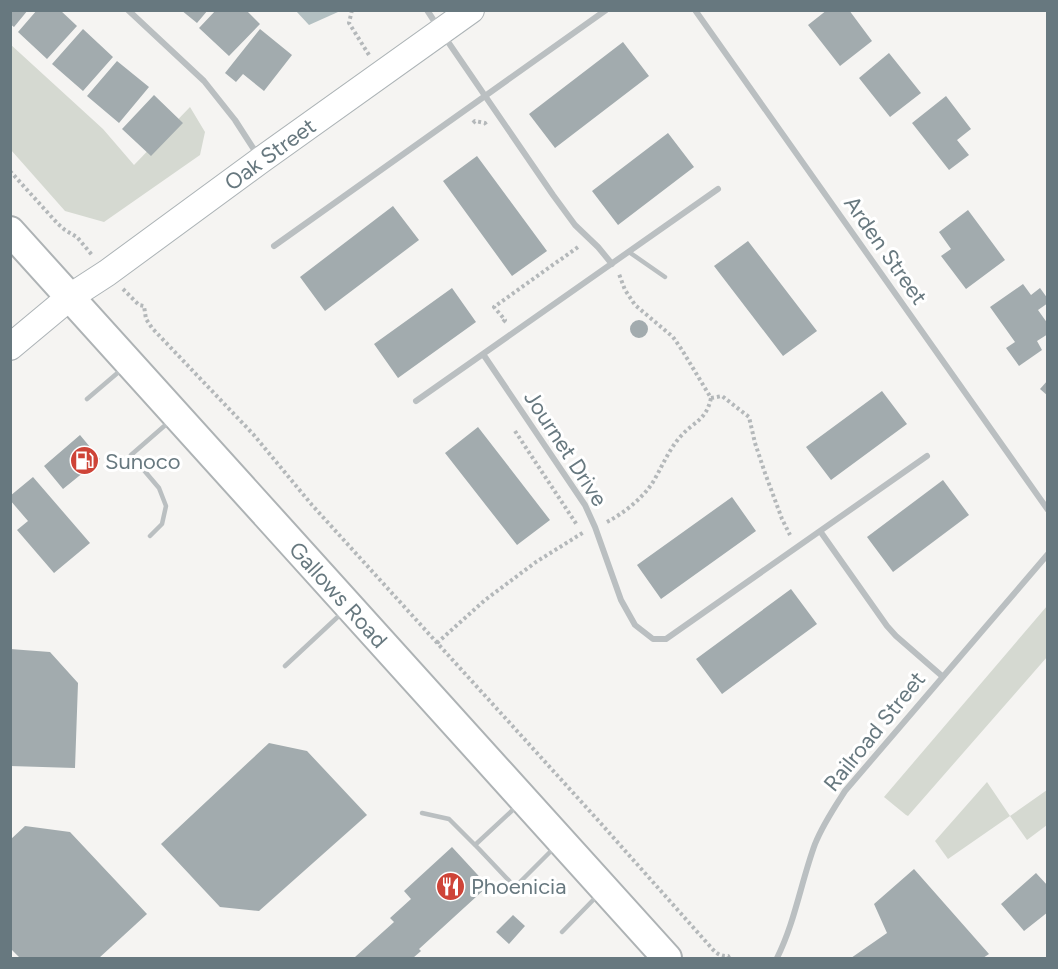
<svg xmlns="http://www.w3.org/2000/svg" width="1058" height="969" viewBox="0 0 1058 969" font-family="Figtree,sans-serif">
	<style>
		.green { fill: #d5d9d1 }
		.water { fill: #b3c0c2 }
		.building { fill: #a2abae }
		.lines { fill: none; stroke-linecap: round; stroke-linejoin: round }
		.secondary-casing { stroke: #acb3b6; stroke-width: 28 }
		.primary-casing { stroke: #aeb3b5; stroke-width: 32 }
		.path { stroke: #b4b8ba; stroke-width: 4; stroke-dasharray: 3 3; stroke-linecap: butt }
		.lane { stroke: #babfc1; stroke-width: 4.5 }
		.street { stroke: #babfc1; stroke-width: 6 }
		.secondary { stroke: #fff; stroke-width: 26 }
		.primary { stroke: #fff; stroke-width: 28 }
		.labels { text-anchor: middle; stroke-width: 6; stroke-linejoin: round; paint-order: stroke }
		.street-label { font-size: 22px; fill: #67787f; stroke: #fff }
		.poi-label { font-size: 22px; fill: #67787f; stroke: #fff; text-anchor: start }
	</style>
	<rect width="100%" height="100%" fill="#f5f4f2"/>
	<path class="green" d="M 10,44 L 103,129 L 134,165 L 190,107 L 205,132 L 200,155 L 104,222 L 65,211 L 11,150 Z
		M 1047,606 L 1047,657 L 908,816 L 906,815 L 884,797 Z
		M 987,782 L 1010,816 L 1047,790 L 1047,825 L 1027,840 L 1010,816 L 948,859 L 935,841 Z"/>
	<path class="water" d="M 337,11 L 338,12 L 309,25 L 296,11 Z"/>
	<path class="building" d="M 10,10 L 28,10 L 14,27 L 10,24 Z
		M 37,10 L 60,10 L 77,26 L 47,59 L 18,32 Z
		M 181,10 L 208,10 L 197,23 Z
		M 216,10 L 246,10 L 260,24 L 229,56 L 199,28 Z
		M 827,10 L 849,10 L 872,41 L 840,66 L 808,25 Z
		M 83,29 L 113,57 L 83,91 L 52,64 Z
		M 260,29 L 292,55 L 264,91 L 243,74 L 236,82 L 225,73 Z
		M 623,42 L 649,76 L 555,148 L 529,114 Z
		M 889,53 L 921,93 L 890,117 L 859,78 Z
		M 117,61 L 149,87 L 119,123 L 87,96 Z
		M 154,95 L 183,123 L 151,156 L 122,129 Z
		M 946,96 L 971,129 L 957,140 L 969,155 L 949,170 L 912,123 Z
		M 668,133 L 694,167 L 618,225 L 592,191 Z
		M 477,156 L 547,251 L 512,276 L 443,181 Z
		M 393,206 L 419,240 L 325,311 L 300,277 Z
		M 968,210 L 1005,260 L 966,289 L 941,256 L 951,249 L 939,232 Z
		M 748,241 L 817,331 L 783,356 L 714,266 Z
		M 1023,284 L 1031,295 L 1040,288 L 1048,299 L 1048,303 L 1038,310 L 1048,324 L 1048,334 L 1037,341 L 1042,350 L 1019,366 L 1006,348 L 1015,342 L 990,307 Z
		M 452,288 L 476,322 L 398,378 L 374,344 Z
		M630 329a9 9 0 1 1 18 0a9 9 0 1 1-18 0Z
		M 1048,380 L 1048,396 L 1040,389 Z
		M 882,391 L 907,424 L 831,480 L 806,447 Z
		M 478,427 L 550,520 L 517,545 L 445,453 Z
		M 80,435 L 100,459 L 63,489 L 44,466 Z
		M 33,477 L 90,543 L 54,573 L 17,530 L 28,521 L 10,500 L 10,496 Z
		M 943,480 L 969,515 L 893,572 L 867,537 Z
		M 732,497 L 756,531 L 661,599 L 637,565 Z
		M 791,589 L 817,624 L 722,694 L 696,659 Z
		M 10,649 L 50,652 L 78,683 L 75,768 L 10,766 Z
		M 269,743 L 307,751 L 367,815 L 259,911 L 220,907 L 161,844 Z
		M 25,826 L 70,832 L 147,914 L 99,958 L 20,958 L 10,948 L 10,840 Z
		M 452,847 L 488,886 L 419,949 L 421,951 L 413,958 L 356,958 L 355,957 L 394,922 L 390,918 L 411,899 L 404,891 Z
		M 914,869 L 989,954 L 983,958 L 851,958 L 887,933 L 874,904 Z
		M 1036,873 L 1048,886 L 1048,912 L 1024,931 L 1001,904 Z
		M 513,915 L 525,926 L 509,944 L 496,932 Z"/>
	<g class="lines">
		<defs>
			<g id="secondary">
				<path id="s1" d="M 10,347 L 70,297 L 107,273 L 261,160 L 471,10"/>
			</g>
			<g id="primary">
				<path id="s2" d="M 10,231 L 667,958"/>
			</g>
		</defs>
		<use href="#secondary" class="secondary-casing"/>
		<use href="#primary" class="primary-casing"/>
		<path class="path" d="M 352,10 L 349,23 L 369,55
			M 473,123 L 475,121 L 485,123 L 487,126
			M 10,171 L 58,224 L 65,230 L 77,237 L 92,255
			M 123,289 L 139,305 L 144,306 L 146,319 L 152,328 L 253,434 L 312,505 L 596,818 L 708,944 C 714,951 719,957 728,956 L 729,958
			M 503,322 L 505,320 L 494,307 L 578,247
			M 711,398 L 722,396 L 749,417 L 755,443 L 765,473 L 782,519 L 790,535
			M 515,431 L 577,525
			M 607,522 C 624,513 643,498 653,482 C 662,467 668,451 680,437 C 694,421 706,421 711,398 L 682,350 L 673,337 L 635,305 L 625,290 L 619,274
			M 437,643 L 485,600 L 536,562 L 584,532"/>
		<path class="lane" d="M 629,252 L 665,277
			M 87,399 L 121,370
			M 150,536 L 162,524 L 166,506 L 159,488 L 131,455 L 170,421
			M 285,666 L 343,612
			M 422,813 L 449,819 L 479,849 L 515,887 L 554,848
			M 475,845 L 517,806
			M 562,932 L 598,895"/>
		<path class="street" d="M 128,10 L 204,81 L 235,120 L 257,154
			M 427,10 L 438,27
			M 695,10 L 1048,510
			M 444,36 L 553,195 L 575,225 L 598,247 L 612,264
			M 274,246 L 606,10
			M 483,354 L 585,505 L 595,527 L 621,600 L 635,625 L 653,639 L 666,639 L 927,456
			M 416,401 L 718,189
			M 820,531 L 887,626 L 896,636 L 942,676
			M 777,958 C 795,922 801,882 815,844 C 823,824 834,808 845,791 L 1048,554"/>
		<use href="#secondary" class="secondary"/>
		<use href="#primary" class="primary"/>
	</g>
	<defs>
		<symbol id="fuel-disc" viewBox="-11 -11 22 22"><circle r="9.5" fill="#ce4438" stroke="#fff"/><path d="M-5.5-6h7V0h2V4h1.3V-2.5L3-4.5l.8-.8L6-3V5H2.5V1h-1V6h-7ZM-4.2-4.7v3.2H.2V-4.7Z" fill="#fff"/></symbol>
		<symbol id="restaurant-disc" viewBox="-11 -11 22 22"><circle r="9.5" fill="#ce4438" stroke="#fff"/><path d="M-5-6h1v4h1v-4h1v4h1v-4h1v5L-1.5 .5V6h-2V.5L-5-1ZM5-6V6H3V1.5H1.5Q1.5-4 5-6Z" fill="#fff"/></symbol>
	</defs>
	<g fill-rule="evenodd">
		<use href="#fuel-disc" x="68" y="444" width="33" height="33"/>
		<use href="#restaurant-disc" x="434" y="870" width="33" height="33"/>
	</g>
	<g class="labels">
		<g class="street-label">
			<text dy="8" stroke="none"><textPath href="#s1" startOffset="324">Oak Street</textPath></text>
			<text transform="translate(886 250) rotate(55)" y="8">Arden Street</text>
			<text transform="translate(566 448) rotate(57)" y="8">Journet Drive</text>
			<text dy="8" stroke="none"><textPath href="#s2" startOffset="490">Gallows Road</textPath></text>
			<text transform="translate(874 731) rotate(-51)" y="8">Railroad Street</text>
		</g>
		<g class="poi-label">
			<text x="105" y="469">Sunoco</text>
			<text x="471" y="894">Phoenicia</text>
		</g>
	</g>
	<rect width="1058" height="969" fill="none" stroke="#67787f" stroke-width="24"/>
</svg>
